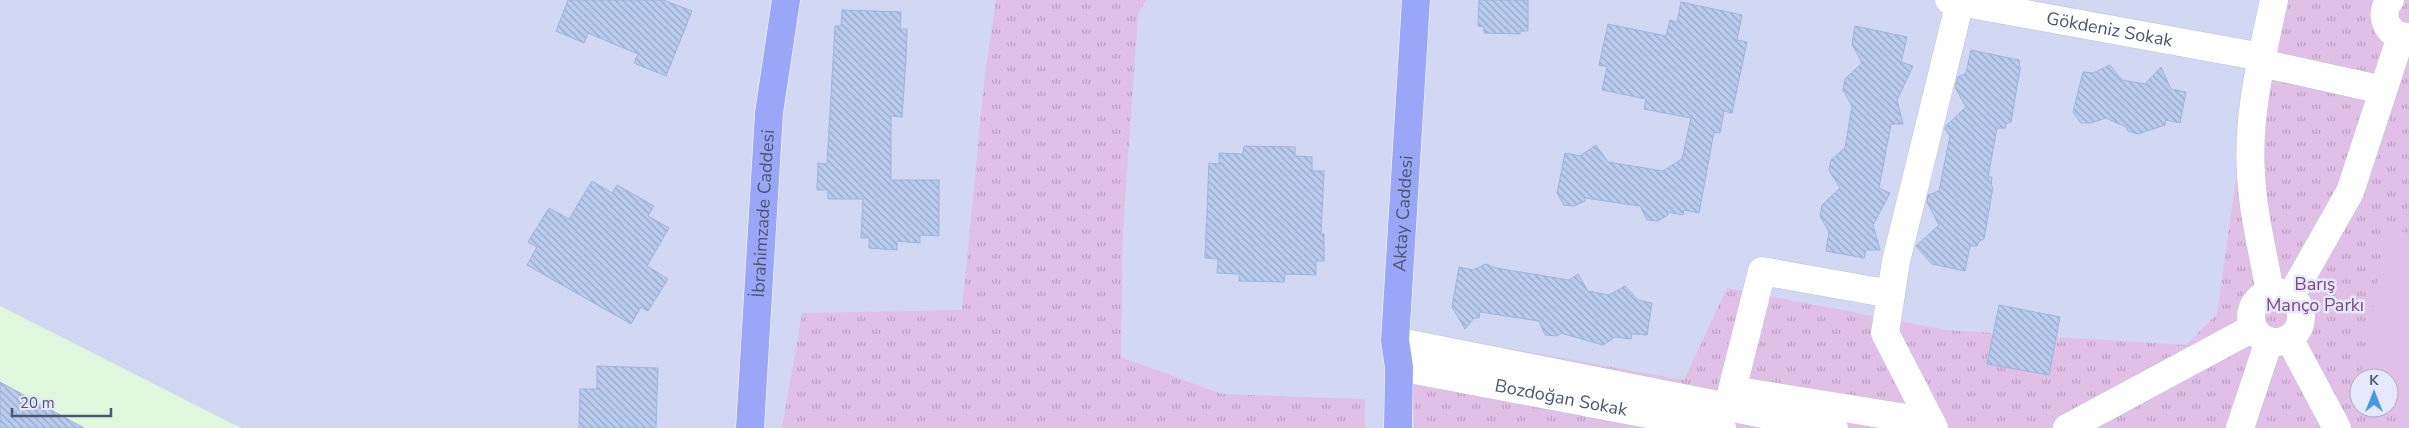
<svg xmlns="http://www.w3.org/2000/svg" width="2409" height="428" viewBox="0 0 2409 428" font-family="'Nunito Sans',sans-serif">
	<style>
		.residential { fill: #d2d8f4; fill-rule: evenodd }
		.education { fill: #e0f7dd }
		.park { fill: url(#park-tufts); fill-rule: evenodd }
		.pitch { fill: #e1c0e7 }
		.building { fill: url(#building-back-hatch); stroke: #9ab4e1 }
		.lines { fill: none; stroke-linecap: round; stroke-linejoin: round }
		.minor-casing { stroke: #bbc3db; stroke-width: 29 }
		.major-casing { stroke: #fff; stroke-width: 29 }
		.minor { stroke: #fff; stroke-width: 28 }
		.major { stroke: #9aa6f8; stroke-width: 28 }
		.labels { text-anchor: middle; stroke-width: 5; stroke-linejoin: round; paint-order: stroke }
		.street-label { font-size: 18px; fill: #495870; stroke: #e6e9fe }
		.park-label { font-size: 18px; fill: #7f4781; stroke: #e6e9fe }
	</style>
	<defs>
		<pattern id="park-tufts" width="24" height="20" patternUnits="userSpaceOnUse" patternTransform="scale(1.25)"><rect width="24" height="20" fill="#e1c0e7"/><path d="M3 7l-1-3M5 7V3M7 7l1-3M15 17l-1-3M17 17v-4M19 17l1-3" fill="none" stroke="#b89fc0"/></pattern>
		<pattern id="building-back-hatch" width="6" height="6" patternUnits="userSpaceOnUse" patternTransform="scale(1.25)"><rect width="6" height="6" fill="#b9ccef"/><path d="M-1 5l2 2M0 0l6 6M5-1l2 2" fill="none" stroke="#98a8c6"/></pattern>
	</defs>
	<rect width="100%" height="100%" fill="#e0e4fb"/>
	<path class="residential" d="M 0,0 L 2409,0 L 2409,428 L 0,428 ZM 2359,378 L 2389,378 L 2389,408 L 2359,408 Z"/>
	<path class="education" d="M 0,306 L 241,428 L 0,428 Z"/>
	<path class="park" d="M 996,0 L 1146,0 L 1138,14 L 1123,230 L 1121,357 L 1222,394 L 1365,399 L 1365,428 L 782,428 L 802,313 L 962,310 L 985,73 Z
		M 2261,0 L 2409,0 L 2409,428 L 1414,428 L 1412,331 L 1684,380 L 1727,288 L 1946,330 L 2186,345 L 2217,314 ZM 2359,378 L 2389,378 L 2389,408 L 2359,408 Z"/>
	<path class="pitch" d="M 2386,228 L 2409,233 L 2409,411 L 2389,408 L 2389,378 L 2360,378 Z"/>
	<path class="building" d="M 568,0 L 663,0 L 692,11 L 666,76 L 634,63 L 638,54 L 588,33 L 584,43 L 556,31 Z
		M 1479,0 L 1528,0 L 1528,31 L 1520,31 L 1520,34 L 1484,33 L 1484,27 L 1478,26 Z
		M 1681,2 L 1742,15 L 1737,40 L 1747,42 L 1732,113 L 1724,111 L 1720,133 L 1714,132 L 1699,213 L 1684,210 L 1683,215 L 1668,212 L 1668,215 L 1658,221 L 1647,220 L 1640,206 L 1585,198 L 1585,201 L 1574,206 L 1564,205 L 1557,193 L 1565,153 L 1580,156 L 1596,145 L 1608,162 L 1663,171 L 1682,159 L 1691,118 L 1644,109 L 1646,99 L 1602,90 L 1607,67 L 1599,65 L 1608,24 L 1666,36 L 1670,20 L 1677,22 Z
		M 842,10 L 901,12 L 900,29 L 907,29 L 906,59 L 902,117 L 891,116 L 891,180 L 939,180 L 939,236 L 920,235 L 920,243 L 897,241 L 897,250 L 869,248 L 869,238 L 861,238 L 863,199 L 828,199 L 828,190 L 817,190 L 818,163 L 827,164 L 835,26 L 841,26 Z
		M 1855,26 L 1907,37 L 1901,62 L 1913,66 L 1897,100 L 1903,124 L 1891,124 L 1879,188 L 1890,193 L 1873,225 L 1880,250 L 1866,250 L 1864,258 L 1826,251 L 1829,232 L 1820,216 L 1822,205 L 1840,188 L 1829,170 L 1831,160 L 1845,148 L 1852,106 L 1843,90 L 1845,79 L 1862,63 L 1852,44 Z
		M 1971,50 L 2019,60 L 2020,69 L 2011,122 L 2006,124 L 2005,128 L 1997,128 L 1988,177 L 1992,177 L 1991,185 L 1993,187 L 1984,239 L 1979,241 L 1977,246 L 1970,246 L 1965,271 L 1932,264 L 1916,246 L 1939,225 L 1927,202 L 1928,195 L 1939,191 L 1950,136 L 1945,129 L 1946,126 L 1966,107 L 1955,87 L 1958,77 L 1966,73 Z
		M 2110,65 L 2122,80 L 2145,84 L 2161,67 L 2171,89 L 2186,92 L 2180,123 L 2166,120 L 2165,125 L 2138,134 L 2128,131 L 2126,127 L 2106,118 L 2091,123 L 2081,123 L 2073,112 L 2083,72 L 2093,73 Z
		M 1244,146 L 1295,147 L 1295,156 L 1312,157 L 1312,171 L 1324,171 L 1321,234 L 1324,234 L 1324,261 L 1316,261 L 1316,275 L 1285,274 L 1284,282 L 1239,281 L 1240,274 L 1217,273 L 1218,259 L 1205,258 L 1209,163 L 1219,164 L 1219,153 L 1243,154 Z
		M 592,181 L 612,193 L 617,185 L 654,206 L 648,216 L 669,228 L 647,266 L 668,279 L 648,311 L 641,307 L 631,324 L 527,265 L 537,247 L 528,242 L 549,208 L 569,219 Z
		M 1486,264 L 1496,268 L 1569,280 L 1578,274 L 1588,291 L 1609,295 L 1625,286 L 1638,300 L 1652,303 L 1647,335 L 1632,334 L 1631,339 L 1615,337 L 1603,345 L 1561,333 L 1557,336 L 1545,335 L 1539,321 L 1480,312 L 1479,318 L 1474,318 L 1465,329 L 1452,307 L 1459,267 L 1473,270 Z
		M 1999,305 L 2060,317 L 2049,375 L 1987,364 Z
		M 597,366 L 658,368 L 656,428 L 579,428 L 580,389 L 597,389 Z
		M 0,382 L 84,428 L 0,428 Z"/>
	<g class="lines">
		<defs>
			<g id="minor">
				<path id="s1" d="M 1960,0 L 1960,2 L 2262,57"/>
				<path d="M 2390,0 C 2377,16 2389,38 2409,37"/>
				<path d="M 2261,63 L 2383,90"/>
				<circle cx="2276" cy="317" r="25"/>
				<path d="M 2270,292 C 2263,253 2253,214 2251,174 C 2247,116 2262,56 2274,0"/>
				<path d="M 1891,294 L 1762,271 L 1732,390 L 1931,422"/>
				<path d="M 2291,296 L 2350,192 L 2401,36"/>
				<path d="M 2289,338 L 2337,428"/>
				<path d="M 1395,341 L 1834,428"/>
				<path id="s2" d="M 1399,367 L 1722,428"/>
				<path d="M 1934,428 L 1885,333 L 1896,261 L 1960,2 L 1949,0"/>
				<path d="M 2067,428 L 2253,328"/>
				<path d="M 2240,428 L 2269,341"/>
			</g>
			<g id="major">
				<path id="s3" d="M 750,428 L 769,113 L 786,0"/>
				<path id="s4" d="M 1398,428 L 1399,367 L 1395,341 L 1416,0"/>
			</g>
		</defs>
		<use href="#minor" class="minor-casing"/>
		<use href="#major" class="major-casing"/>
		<use href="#minor" class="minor"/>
		<use href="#major" class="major"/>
	</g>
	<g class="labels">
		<g class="street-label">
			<text dy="6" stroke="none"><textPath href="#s1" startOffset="154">Gökdeniz Sokak</textPath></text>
			<text dy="6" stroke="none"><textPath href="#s3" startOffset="215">İbrahimzade Caddesi</textPath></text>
			<text dy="6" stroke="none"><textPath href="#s4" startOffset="215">Aktay Caddesi</textPath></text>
			<text dy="6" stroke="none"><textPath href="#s2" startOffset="165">Bozdoğan Sokak</textPath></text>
		</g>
		<g class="park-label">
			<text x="2315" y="290">Barış<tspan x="2315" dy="21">Manço Parkı</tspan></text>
		</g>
	</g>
	<g transform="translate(2374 393)"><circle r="24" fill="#e6e9fe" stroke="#a7afc5"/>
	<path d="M0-4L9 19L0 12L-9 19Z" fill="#4999e1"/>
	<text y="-8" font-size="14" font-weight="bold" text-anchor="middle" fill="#495870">K</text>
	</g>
	<path d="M12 408v8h99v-8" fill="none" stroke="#495870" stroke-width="2.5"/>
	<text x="20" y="408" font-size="15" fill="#495870" stroke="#e6e9fe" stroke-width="4" paint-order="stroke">20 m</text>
</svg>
